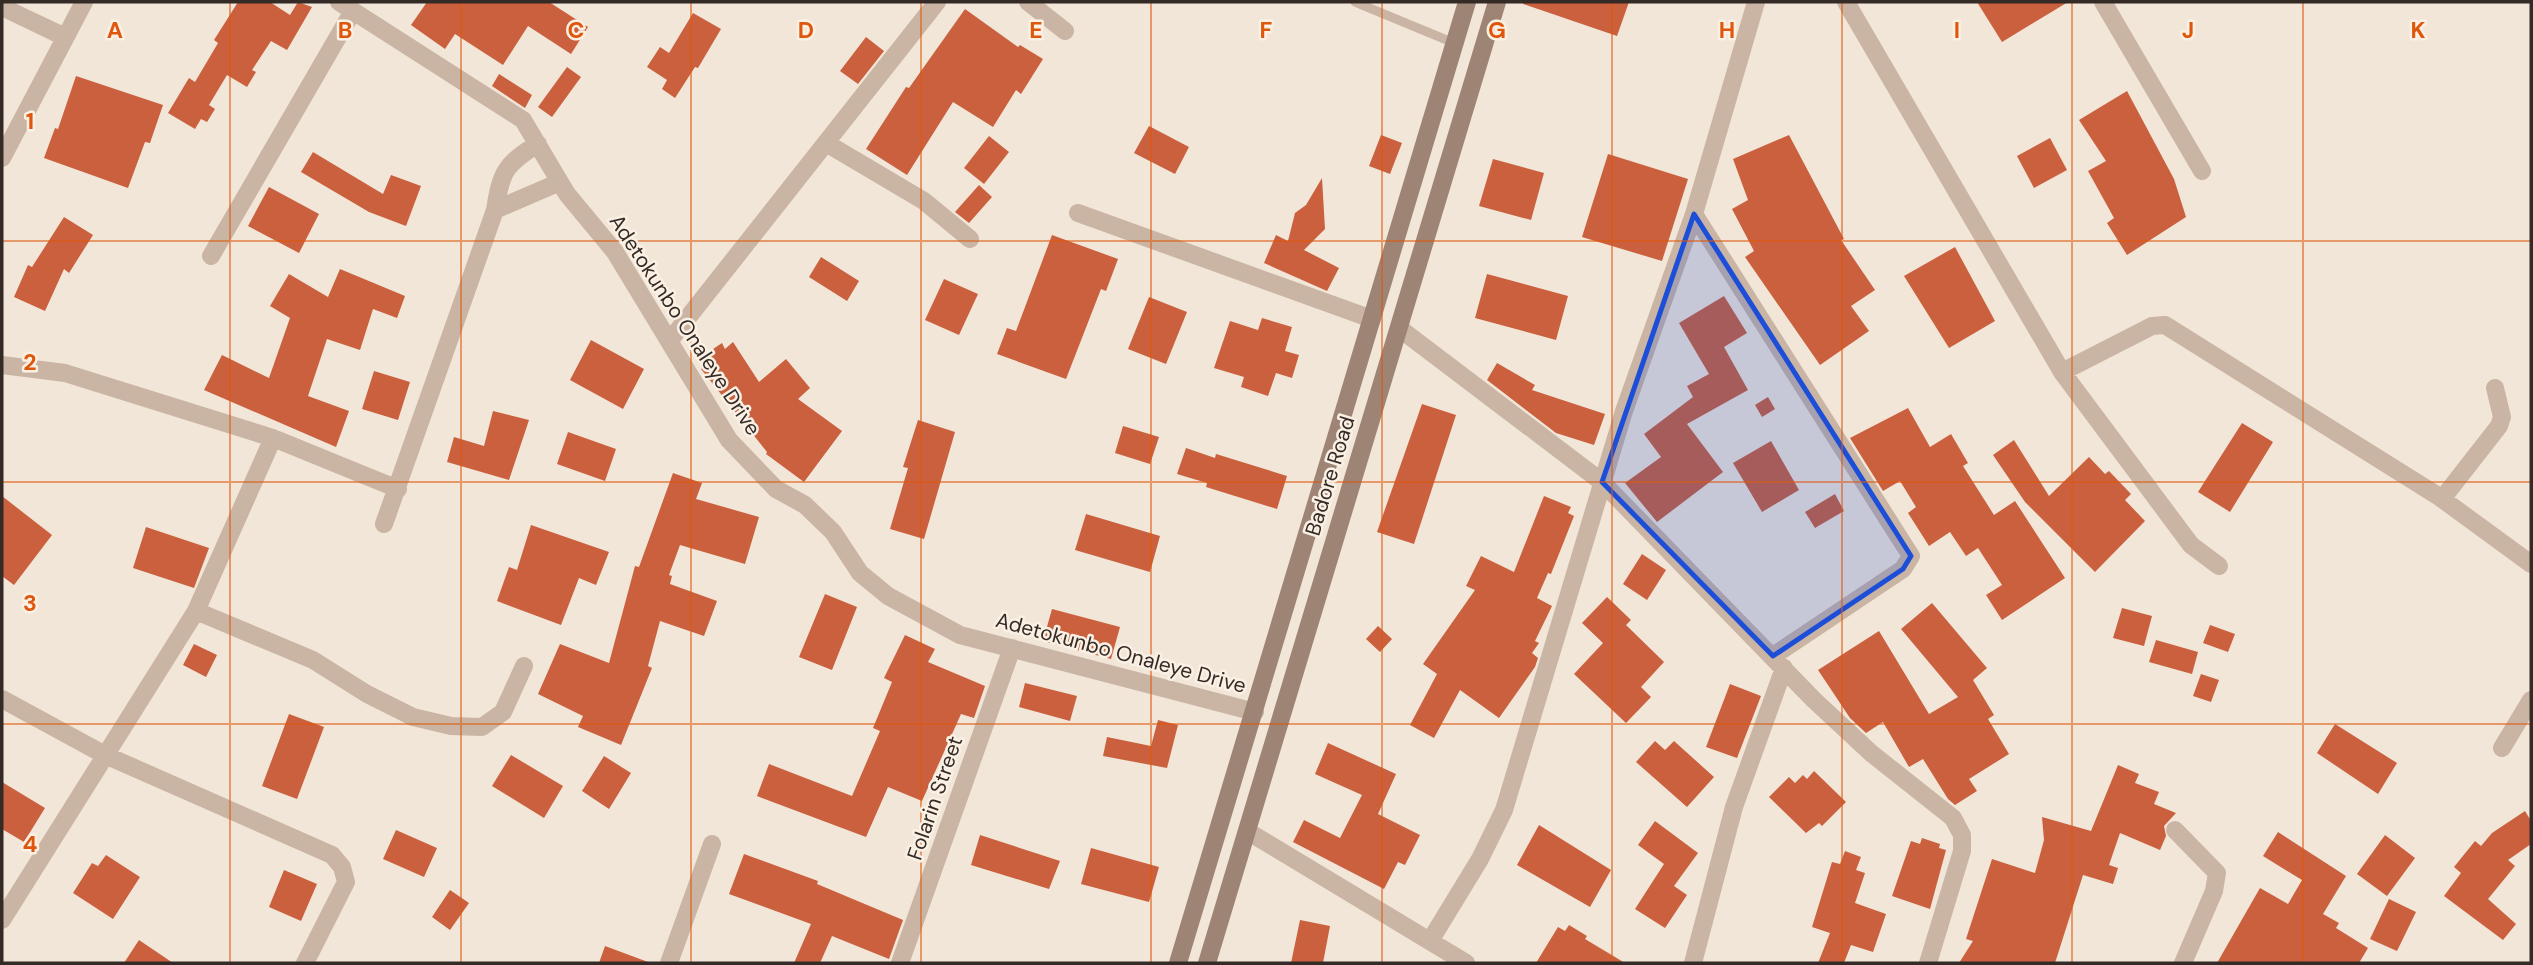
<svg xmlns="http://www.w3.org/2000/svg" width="2533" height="965" viewBox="0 0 2533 965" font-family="'DM Sans',sans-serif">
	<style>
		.building { fill: #ca603e }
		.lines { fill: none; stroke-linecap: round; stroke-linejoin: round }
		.service { stroke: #cab5a4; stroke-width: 9 }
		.minor { stroke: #cab5a4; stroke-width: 18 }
		.secondary { stroke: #9e8475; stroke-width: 18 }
		.marked { fill: #1d4ed8; fill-opacity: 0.2; stroke: #1d4ed8; stroke-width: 5; stroke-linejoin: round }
		.grid { fill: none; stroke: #df570d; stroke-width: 2; stroke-opacity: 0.55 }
		.labels { text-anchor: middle; stroke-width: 5; stroke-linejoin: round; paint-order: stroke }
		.street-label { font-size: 21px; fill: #352b26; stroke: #faf0e4 }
		.grid-label { font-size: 23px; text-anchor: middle; font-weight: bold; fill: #df570d; stroke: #faf0e4; stroke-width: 5; stroke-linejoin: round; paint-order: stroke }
	</style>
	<rect width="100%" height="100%" fill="#f2e6d8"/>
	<path class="building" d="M 238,2 L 270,2 L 290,15 L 298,2 L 312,7 L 287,50 L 271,41 L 252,70 L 256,72 L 247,87 L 227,75 L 209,105 L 215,109 L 207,122 L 201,119 L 195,129 L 168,113 L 189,78 L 195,82 L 218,43 L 214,40 Z
		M 427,2 L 549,2 L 588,27 L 571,54 L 528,26 L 503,65 L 455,34 L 445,49 L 411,25 Z
		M 1524,2 L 1629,2 L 1617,36 L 1523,4 Z
		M 1977,2 L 2068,2 L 2002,42 Z
		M 965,9 L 1018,47 L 1020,45 L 1043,59 L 1021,94 L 1016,90 L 993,127 L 953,102 L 907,175 L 866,149 L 906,87 L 909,88 Z
		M 693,13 L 721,29 L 698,68 L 695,67 L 675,98 L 662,89 L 667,80 L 647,67 L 660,47 L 669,53 Z
		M 866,37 L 884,51 L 858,84 L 840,71 Z
		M 567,67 L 581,77 L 552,117 L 538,107 Z
		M 499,74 L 532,95 L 525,108 L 492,86 Z
		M 76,76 L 163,105 L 150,143 L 145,142 L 128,188 L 44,158 L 55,128 L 58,129 Z
		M 2127,91 L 2174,179 L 2186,217 L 2127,255 L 2107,223 L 2114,218 L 2088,171 L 2106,161 L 2079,120 Z
		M 1149,126 L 1189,147 L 1175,174 L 1134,153 Z
		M 1381,135 L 1402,143 L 1390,174 L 1369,166 Z
		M 1789,135 L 1844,239 L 1841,240 L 1875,290 L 1851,306 L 1869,331 L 1820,365 L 1745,257 L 1754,251 L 1732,209 L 1748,200 L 1733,159 Z
		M 989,136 L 1009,152 L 984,184 L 964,168 Z
		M 2050,138 L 2067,170 L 2034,188 L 2017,156 Z
		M 313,152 L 383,194 L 391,175 L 421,186 L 406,226 L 369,212 L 301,172 Z
		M 1608,154 L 1688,179 L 1662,261 L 1582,237 Z
		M 1493,159 L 1544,173 L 1531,220 L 1479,206 Z
		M 1322,178 L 1325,229 L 1304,250 L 1339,268 L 1327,291 L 1264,263 L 1276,235 L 1288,241 L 1295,213 L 1306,205 Z
		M 979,185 L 992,197 L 969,223 L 955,212 Z
		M 269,187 L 319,214 L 299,253 L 248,226 Z
		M 64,217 L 93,235 L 69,273 L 64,269 L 45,311 L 14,297 L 28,265 L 32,267 Z
		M 1052,235 L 1118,259 L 1106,291 L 1101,289 L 1066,379 L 997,354 L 1007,328 L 1016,331 Z
		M 1955,247 L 1995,321 L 1949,348 L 1904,276 Z
		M 821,257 L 859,281 L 847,301 L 809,277 Z
		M 340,269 L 405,296 L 397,318 L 373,309 L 360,350 L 327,339 L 308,396 L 349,411 L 336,447 L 204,390 L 222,355 L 269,378 L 290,318 L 270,306 L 289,274 L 328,297 Z
		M 1487,274 L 1568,296 L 1556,340 L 1475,318 Z
		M 944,279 L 978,294 L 959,335 L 925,320 Z
		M 1724,296 L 1747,333 L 1724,347 L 1748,390 L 1687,424 L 1723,472 L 1657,522 L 1625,483 L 1661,457 L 1644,434 L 1693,397 L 1687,386 L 1709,374 L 1679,323 Z
		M 1149,297 L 1187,312 L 1166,364 L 1128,349 Z
		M 1262,318 L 1292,327 L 1285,351 L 1299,355 L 1292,378 L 1276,373 L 1268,396 L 1241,387 L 1244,377 L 1214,368 L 1230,321 L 1258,330 Z
		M 591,340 L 644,369 L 623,409 L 570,380 Z
		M 733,342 L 759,382 L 786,359 L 810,388 L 798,399 L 842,431 L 804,482 L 766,454 L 767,452 L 701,369 L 711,359 L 707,353 L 722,343 L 725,349 Z
		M 1497,363 L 1535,385 L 1532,390 L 1605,414 L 1594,445 L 1556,433 L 1487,380 Z
		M 374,371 L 410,382 L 398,420 L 362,409 Z
		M 1768,397 L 1775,409 L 1762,417 L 1755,405 Z
		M 1422,404 L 1456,415 L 1414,544 L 1377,532 Z
		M 1908,408 L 1930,447 L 1951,434 L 1968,463 L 1963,466 L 1994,515 L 2015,501 L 2065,578 L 2002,620 L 1986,595 L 2002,585 L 1978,548 L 1966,556 L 1950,532 L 1929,546 L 1908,513 L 1916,507 L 1900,481 L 1883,491 L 1850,438 Z
		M 493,411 L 529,420 L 509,480 L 447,462 L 454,437 L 484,446 Z
		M 918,420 L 955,432 L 924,539 L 890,529 L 908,468 L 903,467 Z
		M 2242,423 L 2273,442 L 2230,512 L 2198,492 Z
		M 1123,426 L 1159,437 L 1150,464 L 1115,453 Z
		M 568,432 L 616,449 L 605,481 L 557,464 Z
		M 2014,440 L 2049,496 L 2089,457 L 2105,474 L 2109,471 L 2131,494 L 2125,500 L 2145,521 L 2095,572 L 2025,502 L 1993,455 Z
		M 1771,441 L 1799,490 L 1762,512 L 1733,463 Z
		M 1186,448 L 1215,458 L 1216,454 L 1287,476 L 1277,509 L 1206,487 L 1207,483 L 1177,474 Z
		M 673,473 L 702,483 L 696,499 L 759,517 L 745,564 L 680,545 L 669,575 L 672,576 L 670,584 L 717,601 L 704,636 L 660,621 L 648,666 L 652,668 L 621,745 L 578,727 L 583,716 L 538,694 L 560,644 L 609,663 L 635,566 L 639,567 Z
		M 1835,494 L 1844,511 L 1815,528 L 1805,512 Z
		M 2,496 L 52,535 L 14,585 L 2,576 Z
		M 1544,496 L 1571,507 L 1568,513 L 1574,516 L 1551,574 L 1548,573 L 1537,598 L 1552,606 L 1535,641 L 1539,643 L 1532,653 L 1538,658 L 1535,667 L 1499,718 L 1460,690 L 1434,738 L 1410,725 L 1437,674 L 1423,664 L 1475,590 L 1466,586 L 1481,556 L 1514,572 Z
		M 1086,514 L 1160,536 L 1150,572 L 1075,550 Z
		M 531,525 L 609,552 L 596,585 L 579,578 L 561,625 L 497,601 L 509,567 L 517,570 Z
		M 146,527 L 209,548 L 194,588 L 133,568 Z
		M 1642,554 L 1666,570 L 1647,600 L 1623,584 Z
		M 825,594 L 857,607 L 832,670 L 799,657 Z
		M 1607,597 L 1631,620 L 1626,625 L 1664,662 L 1641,687 L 1651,697 L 1626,723 L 1574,674 L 1603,643 L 1582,623 Z
		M 1932,603 L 1987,668 L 1973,680 L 1994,715 L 1988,719 L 2009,754 L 1969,779 L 1977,791 L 1955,805 L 1948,799 L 1923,759 L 1909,767 L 1883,722 L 1866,733 L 1850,718 L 1818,670 L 1879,631 L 1929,714 L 1958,697 L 1901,629 Z
		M 2122,608 L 2152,616 L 2144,646 L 2113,638 Z
		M 1052,609 L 1120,627 L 1111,659 L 1043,641 Z
		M 2210,625 L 2235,634 L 2228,652 L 2203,643 Z
		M 1378,626 L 1392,639 L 1380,652 L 1366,639 Z
		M 905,635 L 935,649 L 928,662 L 985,686 L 974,718 L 961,714 L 922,801 L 888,787 L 866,837 L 757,796 L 769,764 L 852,796 L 880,731 L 873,728 L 892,682 L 884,678 Z
		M 2156,640 L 2198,652 L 2192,674 L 2149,662 Z
		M 194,644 L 217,655 L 206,677 L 183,665 Z
		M 2201,674 L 2219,680 L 2211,702 L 2193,696 Z
		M 1025,683 L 1077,696 L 1070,721 L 1019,707 Z
		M 1730,684 L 1761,696 L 1737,758 L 1706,747 Z
		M 289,714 L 324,727 L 297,799 L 262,786 Z
		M 1158,720 L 1178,725 L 1167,768 L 1103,756 L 1107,737 L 1151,746 Z
		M 2335,724 L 2397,763 L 2378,794 L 2317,753 Z
		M 1655,741 L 1665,750 L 1674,741 L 1714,777 L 1687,807 L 1636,762 Z
		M 1328,743 L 1396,774 L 1378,814 L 1420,835 L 1405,865 L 1398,862 L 1384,889 L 1293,842 L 1304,820 L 1340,838 L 1362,795 L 1315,774 Z
		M 511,755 L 563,786 L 544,818 L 492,786 Z
		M 604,756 L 631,773 L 609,809 L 582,791 Z
		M 2118,765 L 2139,774 L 2135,783 L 2159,792 L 2154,804 L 2176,813 L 2164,826 L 2166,836 L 2160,850 L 2120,833 L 2109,865 L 2118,868 L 2113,884 L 2083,875 L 2055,963 L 1959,963 L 1973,941 L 1966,939 L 1992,859 L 2035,873 L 2044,840 L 2042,817 L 2091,831 Z
		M 1814,771 L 1846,802 L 1822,826 L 1819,823 L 1806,833 L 1769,797 L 1789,777 L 1795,783 L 1803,775 L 1807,779 Z
		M 2,782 L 45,808 L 24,842 L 2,829 Z
		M 2525,811 L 2531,821 L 2531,844 L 2508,860 L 2515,866 L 2488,899 L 2516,924 L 2503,940 L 2444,896 L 2461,873 L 2454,867 L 2475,841 L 2481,846 L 2492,833 Z
		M 1655,821 L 1698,853 L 1674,886 L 1687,895 L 1665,928 L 1635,909 L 1664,864 L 1638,845 Z
		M 1539,825 L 1611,870 L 1590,907 L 1517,865 Z
		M 396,830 L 437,848 L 424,877 L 383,859 Z
		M 2278,832 L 2346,876 L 2323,914 L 2339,923 L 2336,928 L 2368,948 L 2359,963 L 2217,963 L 2260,888 L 2288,904 L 2302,880 L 2263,856 Z
		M 980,835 L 1060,861 L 1049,889 L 971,865 Z
		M 2385,835 L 2415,858 L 2387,896 L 2357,874 Z
		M 1922,838 L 1940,844 L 1939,848 L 1946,850 L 1930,909 L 1892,896 L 1911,841 L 1920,844 Z
		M 1091,848 L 1159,867 L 1149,902 L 1081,884 Z
		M 1845,851 L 1861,857 L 1856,870 L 1865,873 L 1855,903 L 1886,914 L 1873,952 L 1851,945 L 1844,963 L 1818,963 L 1830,933 L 1812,927 L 1832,862 L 1840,864 Z
		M 744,854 L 818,881 L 817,884 L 903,920 L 889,959 L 832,936 L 820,963 L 794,963 L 811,924 L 729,894 Z
		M 106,855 L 140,877 L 113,919 L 73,893 L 92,863 L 98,866 Z
		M 284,870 L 317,884 L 301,921 L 269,907 Z
		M 450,890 L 469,903 L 450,930 L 432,917 Z
		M 2389,899 L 2416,912 L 2397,951 L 2370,939 Z
		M 1300,920 L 1330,926 L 1323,963 L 1291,963 Z
		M 1569,925 L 1587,936 L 1585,939 L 1625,963 L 1536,963 L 1558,927 L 1565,931 Z
		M 139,940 L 173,963 L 124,963 Z
		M 605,946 L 648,962 L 647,963 L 599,963 Z"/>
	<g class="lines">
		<path class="service" d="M 1355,2 L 1454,43"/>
		<path class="minor" d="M 339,2 L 523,120 L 567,194 L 615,252 L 729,440 L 776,489 L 805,505 L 833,532 L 860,573 L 888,596 L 960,635 L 1255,712
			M 1028,2 L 1065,31
			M 1846,2 L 2062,372 L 2191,545 L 2219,566
			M 2103,2 L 2202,171
			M 2,7 L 65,37
			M 826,143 L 924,201 L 970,239
			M 2,158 L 84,2
			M 495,210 L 560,182
			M 1078,213 L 1372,319
			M 1694,214 L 1911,556 L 1903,569 L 1773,656
			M 211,256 L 353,11
			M 1399,328 L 1602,482 L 1814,700 L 1871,753 L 1953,818 L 1962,835 L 1962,851 L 1928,963
			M 671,339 L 937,2
			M 2,365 L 65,373 L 273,438 L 398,489
			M 2062,372 L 2152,326 L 2165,325 L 2438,496 L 2531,564
			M 2442,499 L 2499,426 L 2502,417 L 2495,388
			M 384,524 L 495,210 C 501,172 505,164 538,144
			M 196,611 L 313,660 L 367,694 L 413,717 L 451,726 L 482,727 L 503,712 L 524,666
			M 2,699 L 105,755 L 332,855 L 342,867 L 346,882 L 305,963
			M 2502,748 L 2531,700
			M 2175,830 L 2217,873 L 2214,891 L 2183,963
			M 1247,831 L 1466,963
			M 2,920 L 196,611 L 273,438
			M 1430,941 L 1480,859 L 1504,810 L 1624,411 L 1694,214 L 1756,2
			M 669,963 L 712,844
			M 900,963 L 1012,648
			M 1693,963 L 1734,807 L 1784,668"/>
		<path class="secondary" d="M 1178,963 L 1467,2
			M 1207,963 L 1497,2"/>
	</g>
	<path class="marked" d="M 1694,214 L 1911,556 L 1903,569 L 1773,656 L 1602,482 Z"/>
	<path class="grid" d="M 230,2 L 230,963M 461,2 L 461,963M 691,2 L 691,963M 921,2 L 921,963M 1151,2 L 1151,963M 1382,2 L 1382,963M 1612,2 L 1612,963M 1842,2 L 1842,963M 2072,2 L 2072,963M 2303,2 L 2303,963M 2,241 L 2531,241M 2,482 L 2531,482M 2,724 L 2531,724"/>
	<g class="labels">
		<g class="street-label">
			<text transform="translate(685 325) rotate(57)" y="7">Adetokunbo Onaleye Drive</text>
			<text transform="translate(1330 476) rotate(-73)" y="7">Badore Road</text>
			<text transform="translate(1121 653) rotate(15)" y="7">Adetokunbo Onaleye Drive</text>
			<text transform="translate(935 798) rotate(-71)" y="7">Folarin Street</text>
		</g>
	</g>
	<g class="grid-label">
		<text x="115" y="38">A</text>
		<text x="345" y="38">B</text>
		<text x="576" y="38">C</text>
		<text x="806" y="38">D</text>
		<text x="1036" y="38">E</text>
		<text x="1266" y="38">F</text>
		<text x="1497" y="38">G</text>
		<text x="1727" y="38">H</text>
		<text x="1957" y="38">I</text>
		<text x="2188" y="38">J</text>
		<text x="2418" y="38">K</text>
		<text x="30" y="129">1</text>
		<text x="30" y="370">2</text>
		<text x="30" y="611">3</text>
		<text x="30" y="852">4</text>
	</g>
	<rect width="2533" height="965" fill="none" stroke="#352b26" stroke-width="7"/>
</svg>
